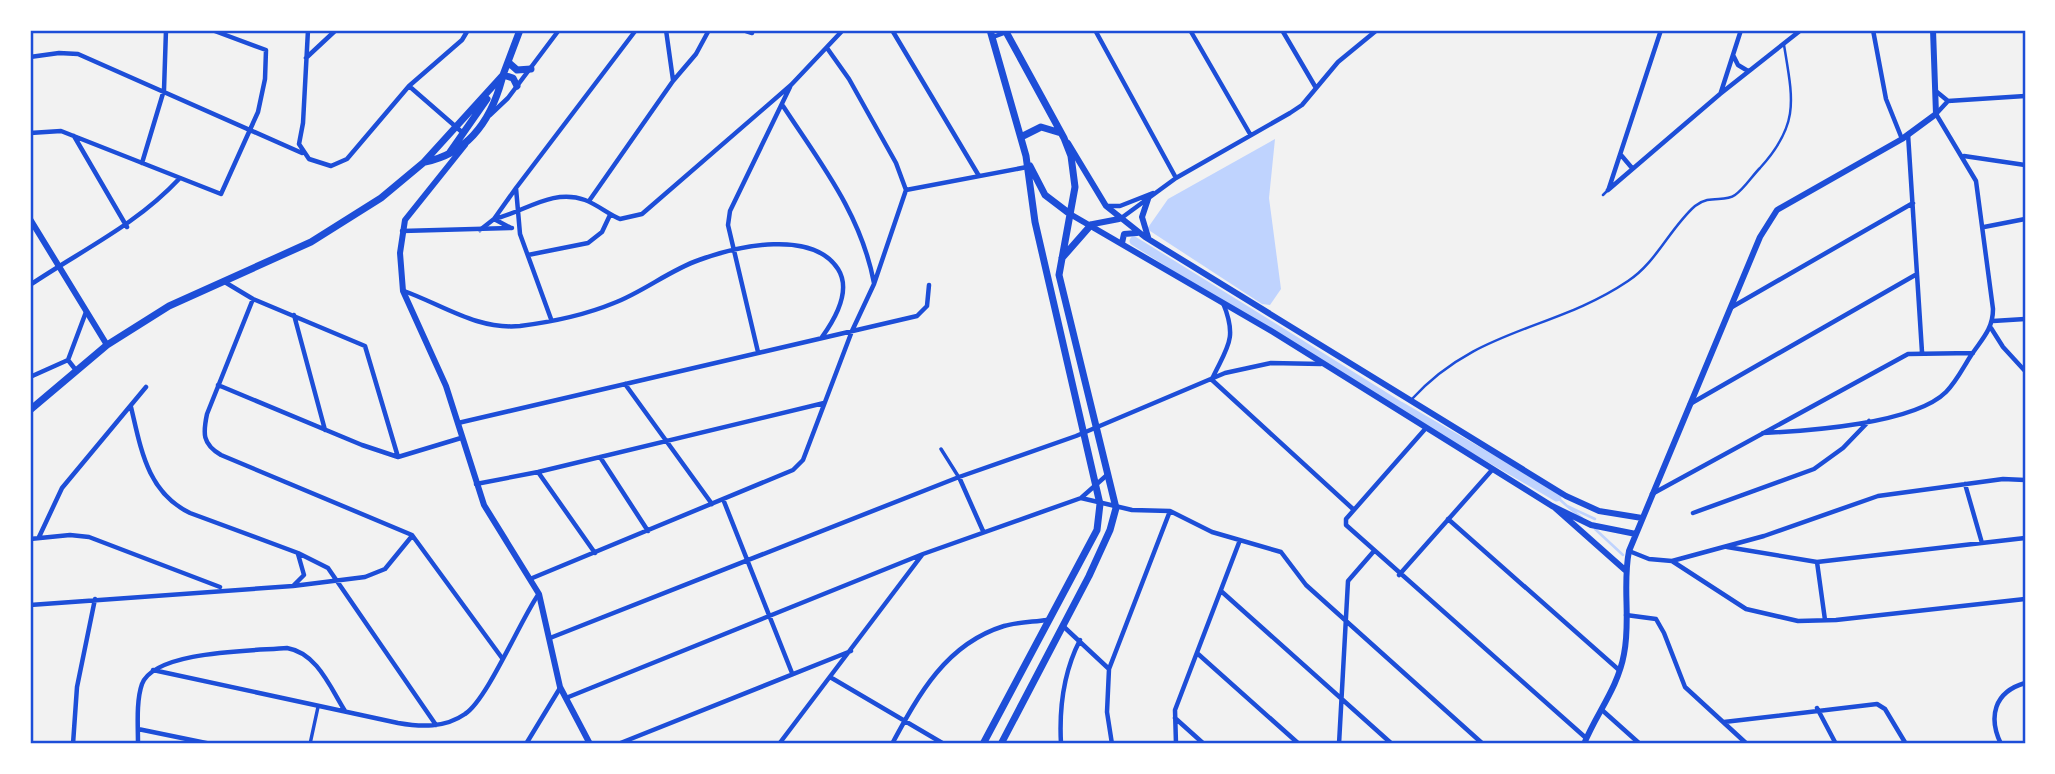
<svg xmlns="http://www.w3.org/2000/svg" width="2055" height="774" viewBox="0 0 2055 774" font-family="'Titillium Web',sans-serif">
	<style>
		.water { fill: #bfd3fe }
		.lines { fill: none; stroke-linecap: round; stroke-linejoin: round }
		.stream { stroke: #bfd3fe; stroke-width: 2.5 }
		.canal { stroke: #bfd3fe; stroke-width: 9 }
		.service { stroke: #1d4ed8; stroke-width: 2.5 }
		.pedestrian { stroke: #1d4ed8; stroke-width: 3.5 }
		.minor { stroke: #1d4ed8; stroke-width: 4.5 }
		.tertiary { stroke: #1d4ed8; stroke-width: 6 }
		.secondary { stroke: #1d4ed8; stroke-width: 7 }
		.neatline { fill: none; stroke: #1d4ed8; stroke-width: 2.5 }
	</style>
	<rect width="100%" height="100%" fill="#f2f2f2"/>
	<path class="water" d="M 1275,139 L 1269,198 L 1281,289 L 1270,305 L 1262,304 L 1147,229 L 1168,199 Z"/>
	<g class="lines">
		<path class="stream" d="M 1557,497 L 1567,506 L 1595,519
			M 1567,506 L 1582,518
			M 1595,529 L 1623,555"/>
		<path class="canal" d="M 1134,241 L 1400,406 L 1557,497"/>
		<path class="service" d="M 1603,195 L 1608,190
			M 1411,400 C 1477,327 1554,331 1628,281 C 1656,263 1670,228 1695,206 C 1710,194 1724,203 1735,195 C 1744,189 1752,176 1760,168 C 1800,124 1793,100 1784,45"/>
		<path class="pedestrian" d="M 941,449 L 958,476
			M 310,744 L 318,707"/>
		<path class="minor" d="M 308,30 L 303,123 L 299,144 L 309,159 L 331,166 L 347,159 L 409,86 L 462,40 L 468,30
			M 666,30 L 673,80
			M 743,30 L 752,33
			M 892,30 L 979,176
			M 1095,30 L 1176,178
			M 1190,30 L 1250,134
			M 1282,30 L 1316,88
			M 1873,30 L 1886,99 L 1902,139
			M 993,37 L 1012,30
			M 1733,55 L 1738,65 L 1748,71
			M 30,57 L 59,53 L 78,54 L 302,153
			M 306,58 L 336,30
			M 409,86 L 463,133
			M 1721,92 L 1741,30
			M 1937,92 L 1948,101
			M 783,106 C 821,164 861,214 874,283
			M 490,115 L 508,98 L 559,30
			M 30,133 L 61,131 L 221,194 L 258,112 L 265,79 L 266,50 L 212,30
			M 1908,134 L 1922,352
			M 74,136 L 127,227
			M 1621,155 L 1632,168
			M 1964,156 L 2025,165
			M 142,163 L 164,90 L 166,30
			M 516,188 L 636,30
			M 1609,188 L 1661,30
			M 906,190 L 1027,167
			M 1608,190 L 1720,94 L 1801,30
			M 589,201 L 673,81 L 696,54 L 709,30
			M 1106,206 L 1120,206 L 1153,193
			M 494,219 C 525,212 552,188 585,200 C 598,205 608,214 620,219 L 642,214 L 791,85 L 843,30
			M 494,219 L 511,228
			M 1120,219 L 1176,178 L 1290,113 L 1302,105 L 1338,62 L 1377,30
			M 1984,227 L 2025,219
			M 480,230 L 494,219 L 516,188 L 520,234 L 551,319
			M 402,231 L 512,228
			M 528,255 L 588,243 L 602,232 L 610,215
			M 223,281 L 253,299 L 365,346 L 398,457
			M 30,285 C 82,250 136,225 179,179
			M 404,291 C 443,305 477,330 520,326 C 551,322 585,315 614,303 C 643,292 670,270 699,260 C 738,246 812,229 838,269 C 852,291 835,319 822,337
			M 253,299 L 207,414 C 203,433 202,444 221,455 L 412,535 L 502,658
			M 1732,307 L 1913,203
			M 294,315 L 325,430
			M 1993,321 L 2025,319
			M 1991,328 L 2003,347 L 2025,371
			M 758,352 L 728,225 L 730,211 L 790,87
			M 68,360 L 86,312
			M 30,377 L 68,360 L 75,369
			M 1211,379 L 1354,510
			M 1212,379 C 1227,347 1238,339 1223,303
			M 625,384 L 712,504
			M 218,385 L 362,445 L 398,457 L 461,438
			M 1690,404 L 1917,274
			M 131,407 C 141,449 147,492 190,513 L 298,553 L 328,568 L 436,725
			M 458,423 L 917,316 L 927,306 L 929,285
			M 1426,428 L 1346,519 L 1346,525 L 1586,738
			M 1763,433 C 1807,431 1914,424 1946,392 C 1956,382 1963,368 1970,357 C 1981,340 1993,330 1993,309 L 1976,181 L 1936,114 L 1948,101 L 2025,96
			M 600,457 L 648,531
			M 538,472 L 595,553
			M 959,477 L 983,531
			M 476,484 L 538,472 L 824,403
			M 1965,484 L 1982,543
			M 1652,494 L 1908,354 L 1973,353
			M 1081,498 L 1132,510 L 1170,511 L 1212,532 L 1281,552 L 1306,585 L 1483,744
			M 723,499 L 792,673
			M 1693,513 L 1814,469 L 1843,448 L 1869,421
			M 1448,519 L 1619,670
			M 39,537 L 62,488 L 146,387
			M 30,539 L 70,535 L 89,537 L 220,587
			M 1727,547 L 1817,562 L 2025,538
			M 1629,551 L 1649,559 L 1672,561 L 1764,536 L 1878,496 L 2003,479 L 2025,480
			M 1672,561 L 1746,609 L 1798,621 L 1836,620 L 2025,599
			M 1817,562 L 1825,620
			M 1399,575 L 1492,470
			M 530,579 L 793,470 L 803,460 L 852,331 L 874,284 L 906,190 L 896,163 L 849,79 L 827,48
			M 294,585 L 304,575 L 298,554
			M 1221,591 L 1392,744
			M 30,605 L 293,586 L 365,577 L 385,569 L 412,536
			M 1626,615 L 1656,619 L 1664,633 L 1685,687 L 1747,744
			M 1063,626 L 1109,669 L 1107,712 L 1112,744
			M 550,638 L 959,477 L 1076,436 L 1225,373 L 1271,363 L 1321,364
			M 1197,653 L 1299,744
			M 1109,669 L 1170,511
			M 153,670 L 398,723 C 421,727 445,728 465,714 C 487,700 520,621 538,595
			M 830,677 L 944,744
			M 566,698 L 923,554 L 1081,498 L 1107,475
			M 1817,708 L 1836,744
			M 1602,710 L 1640,744
			M 1175,718 L 1204,744
			M 1724,722 L 1877,704 L 1885,709 L 1906,744
			M 138,729 L 211,744
			M 73,744 L 77,687 L 95,599
			M 138,744 C 138,726 136,701 142,684 C 155,650 255,651 287,648 C 317,653 330,687 345,711
			M 526,744 L 560,688
			M 618,744 L 851,651
			M 779,744 L 922,555
			M 892,744 C 919,694 946,644 1004,626 C 1017,622 1033,622 1047,620
			M 1061,744 C 1059,708 1063,673 1080,640
			M 1176,744 L 1175,710 L 1240,540
			M 1339,744 L 1348,581 L 1374,551
			M 2001,744 C 1988,717 1994,692 2025,683"/>
		<path class="tertiary" d="M 1068,143 L 1106,206 L 1145,237 L 1566,496 L 1599,511 L 1642,518
			M 465,145 L 405,220 L 400,253 L 403,291 L 446,386 L 484,505 L 539,594 L 560,687 L 590,744
			M 1148,199 L 1142,217 L 1148,237
			M 1070,214 L 1273,332 L 1552,506 L 1591,525 L 1636,534
			M 30,219 L 107,345
			M 1093,224 L 1119,219
			M 1122,243 L 1124,234 L 1137,233
			M 1554,507 L 1625,570
			M 1584,744 C 1596,714 1618,688 1624,654 C 1631,620 1622,585 1629,551 L 1760,237 L 1777,210 L 1902,139 L 1936,114 L 1933,30"/>
		<path class="secondary" d="M 509,63 L 517,70 L 531,69
			M 503,75 L 513,78 L 517,86
			M 1021,137 L 1041,127 L 1061,133
			M 450,152 L 487,99
			M 425,162 C 469,153 491,120 502,79
			M 1030,166 L 1045,195 L 1070,214
			M 1062,258 L 1091,225
			M 30,410 L 107,345 L 169,306 L 311,242 L 381,198 L 423,163 L 503,75 L 520,30
			M 983,744 L 1097,530 L 1100,504 L 1035,222 L 1026,156 L 990,30
			M 1001,744 L 1089,576 L 1110,530 L 1116,508 L 1059,275 L 1075,187 L 1071,156 L 1064,138 L 1005,30"/>
	</g>
	<rect width="2055" height="774" fill="none" stroke="#ffffff" stroke-width="63"/>
	<rect x="32" y="32" width="1992" height="710" class="neatline"/>
</svg>
